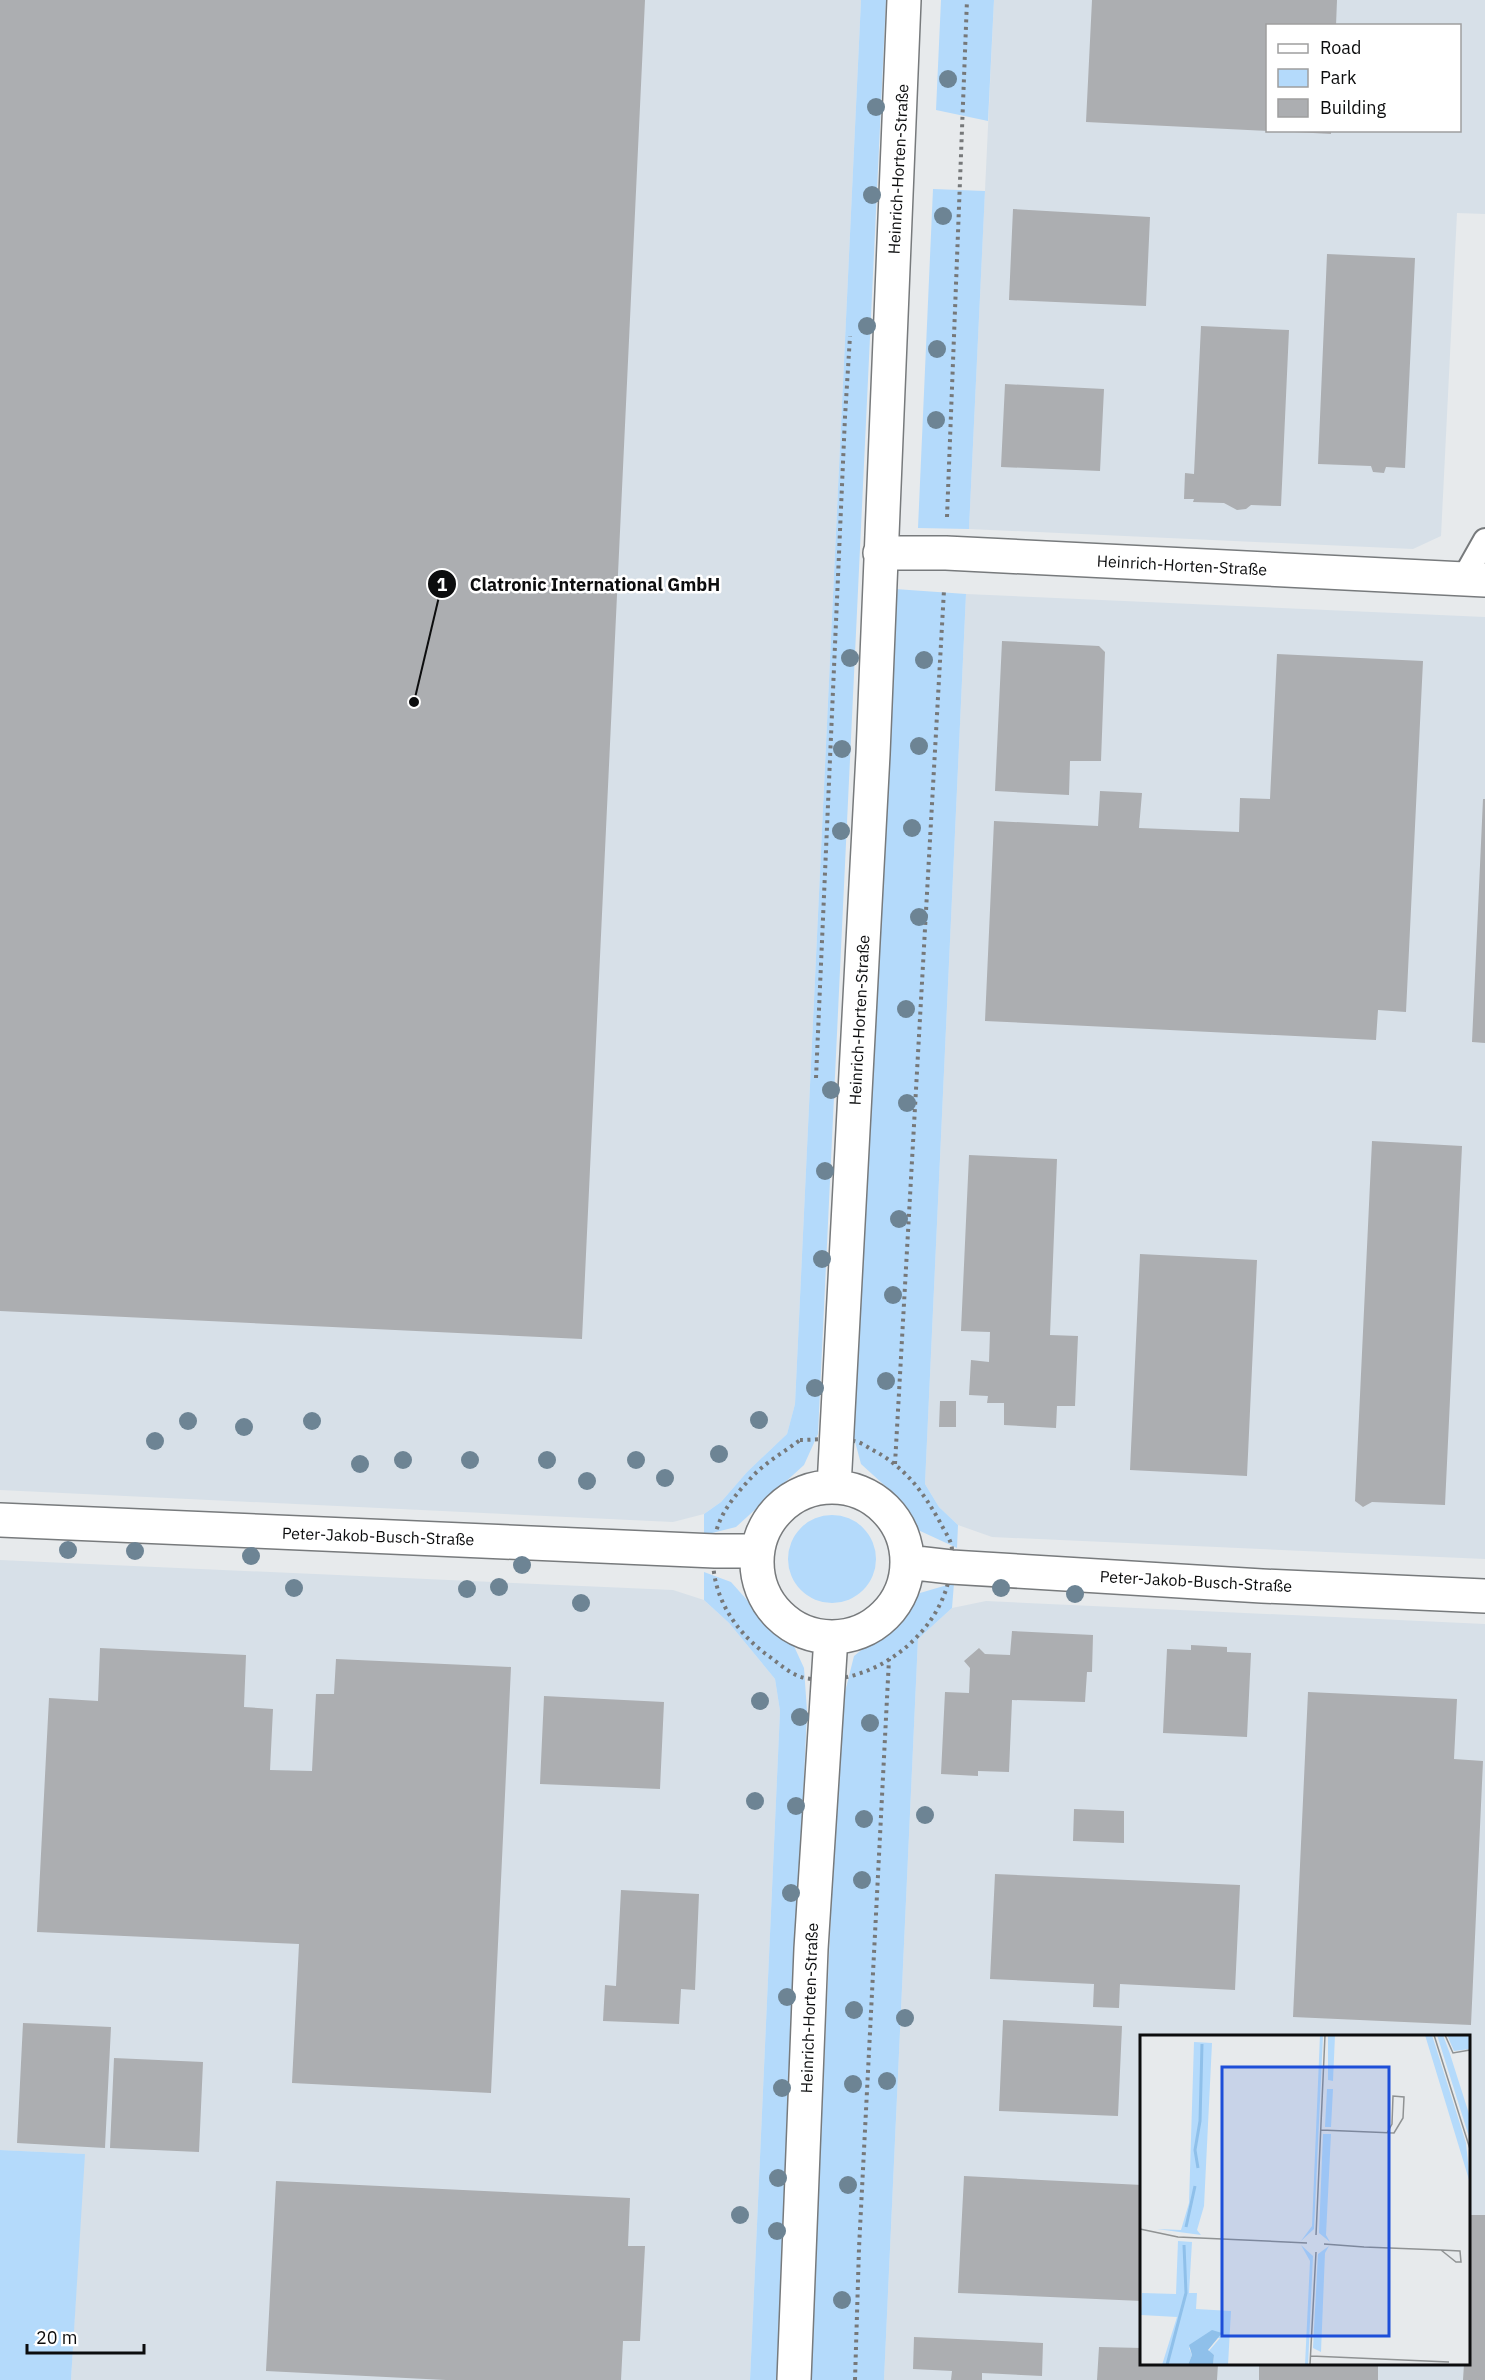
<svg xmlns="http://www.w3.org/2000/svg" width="1485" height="2380" viewBox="0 0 1485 2380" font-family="'IBM Plex Sans',sans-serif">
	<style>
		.built { fill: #d7e0e8; fill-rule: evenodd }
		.green { fill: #b4dafb }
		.building { fill: #acaeb1 }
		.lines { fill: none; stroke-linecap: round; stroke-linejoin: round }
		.lane-casing { stroke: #777a7c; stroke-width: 26 }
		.street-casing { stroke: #777a7c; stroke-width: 36 }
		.path { stroke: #767879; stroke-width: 4; stroke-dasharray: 3 4.5; stroke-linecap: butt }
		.lane { stroke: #fff; stroke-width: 22 }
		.street { stroke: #fff; stroke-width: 33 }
		.tree { fill: #6d8494 }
		.labels { text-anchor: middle; stroke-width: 5; stroke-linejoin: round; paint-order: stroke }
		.street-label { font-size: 16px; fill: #0c0d0e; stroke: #fff }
		.inset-river { fill: none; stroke: #8fc0ea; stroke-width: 3 }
		.inset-road { fill: none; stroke: #8f9293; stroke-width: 1.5 }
		.view { fill: #1d4ed8; fill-opacity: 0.15; stroke: #1d4ed8; stroke-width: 3 }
		.inset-edge { fill: none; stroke: #0c0d0e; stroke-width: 3 }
		.leader { fill: none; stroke: #0c0d0e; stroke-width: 2 }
		.callout-dot { fill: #0c0d0e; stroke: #fff; stroke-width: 2 }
		.mark-label { font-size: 18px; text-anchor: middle; font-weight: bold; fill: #fff }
		.callout-label { font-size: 18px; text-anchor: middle; font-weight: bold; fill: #0c0d0e; stroke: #fff; stroke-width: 5; stroke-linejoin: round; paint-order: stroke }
	</style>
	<rect width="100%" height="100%" fill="#e7eaec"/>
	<path class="built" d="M 0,0 L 861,0 L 795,1404 L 787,1434 L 747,1472 L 721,1502 L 704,1514 L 673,1522 L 0,1490 Z
		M 994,0 L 1485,0 L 1485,214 L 1457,213 L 1441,536 L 1413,549 L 969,529 ZM 1268,26 L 1460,26 L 1460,130 L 1268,130 Z
		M 966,594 L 1485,617 L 1485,1559 L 992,1537 L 958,1525 L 939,1507 L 925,1484 Z
		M 0,1560 L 673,1590 L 704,1600 L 729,1623 L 775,1679 L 780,1711 L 750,2380 L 71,2380 L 84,2154 L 0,2150 Z
		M 986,1601 L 1485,1624 L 1485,2380 L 884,2380 L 918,1639 L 952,1608 ZM 1142,2036 L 1468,2036 L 1468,2364 L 1142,2364 Z"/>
	<path class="green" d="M 861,0 L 886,0 L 818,1434 L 804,1465 L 736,1527 L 704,1535 L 704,1514 L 721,1502 L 747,1472 L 787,1434 L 795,1404 Z
		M 941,0 L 994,0 L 988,121 L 936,110 Z
		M 933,189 L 985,191 L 969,529 L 918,528 Z
		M 895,589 L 966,594 L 925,1484 L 939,1507 L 958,1525 L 957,1548 L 918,1530 L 894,1494 L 861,1464 L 853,1434 Z
		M788 1559a44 44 0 1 1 88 0a44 44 0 1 1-88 0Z
		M 704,1572 L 731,1582 L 763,1618 L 793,1644 L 804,1668 L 807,1711 L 777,2380 L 750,2380 L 780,1711 L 775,1679 L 729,1623 L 704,1600 Z
		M 954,1583 L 952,1608 L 918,1639 L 884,2380 L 810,2380 L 840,1712 L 854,1656 L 890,1627 L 920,1593 Z
		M 0,2150 L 85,2154 L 71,2380 L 0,2380 Z"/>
	<path class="building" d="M 0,0 L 645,0 L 582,1339 L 0,1311 Z
		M 1092,0 L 1337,0 L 1336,26 L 1268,26 L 1268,131 L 1086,122 Z
		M 1296,130 L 1331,130 L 1331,134 L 1295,132 Z
		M 1013,209 L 1150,217 L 1146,306 L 1009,300 Z
		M 1327,254 L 1415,258 L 1405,468 L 1386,467 L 1384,473 L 1373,472 L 1371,466 L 1318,464 Z
		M 1201,326 L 1289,330 L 1281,506 L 1251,505 L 1246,509 L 1237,510 L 1224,503 L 1193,502 L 1194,499 L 1184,499 L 1185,473 L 1194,474 Z
		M 1005,384 L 1104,389 L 1100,471 L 1001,467 Z
		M 1002,641 L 1099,646 L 1105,652 L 1101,761 L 1070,761 L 1069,795 L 995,791 Z
		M 1277,654 L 1423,661 L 1406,1012 L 1378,1010 L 1376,1040 L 985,1021 L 994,821 L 1098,826 L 1100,791 L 1142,793 L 1139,828 L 1239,832 L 1240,798 L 1270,799 Z
		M 1483,799 L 1485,799 L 1485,1043 L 1472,1042 Z
		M 1372,1141 L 1462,1146 L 1445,1505 L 1372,1502 L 1363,1507 L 1355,1501 Z
		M 969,1155 L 1057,1159 L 1050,1335 L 1078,1336 L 1075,1406 L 1057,1406 L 1056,1428 L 1004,1425 L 1004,1403 L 987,1403 L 988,1396 L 969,1395 L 971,1360 L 989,1362 L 990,1332 L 961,1331 Z
		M 1140,1254 L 1257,1260 L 1247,1476 L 1130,1470 Z
		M 940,1401 L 956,1401 L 956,1427 L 939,1427 Z
		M 1012,1631 L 1093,1635 L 1092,1672 L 1087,1672 L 1085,1702 L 1012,1700 L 1009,1772 L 978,1771 L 978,1776 L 941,1774 L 945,1692 L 969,1693 L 970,1668 L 964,1661 L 979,1648 L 985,1654 L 1010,1655 Z
		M 1191,1645 L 1227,1647 L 1227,1652 L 1251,1653 L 1247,1737 L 1163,1733 L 1167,1649 L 1191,1650 Z
		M 100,1648 L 246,1655 L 244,1707 L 273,1709 L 270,1770 L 312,1771 L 316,1694 L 334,1694 L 336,1659 L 511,1667 L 491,2093 L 292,2083 L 299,1944 L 37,1932 L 49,1698 L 98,1701 Z
		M 1308,1692 L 1457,1699 L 1454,1759 L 1483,1761 L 1471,2025 L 1293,2017 Z
		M 544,1696 L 664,1702 L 660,1789 L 540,1784 Z
		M 1074,1809 L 1124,1811 L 1124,1843 L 1073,1841 Z
		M 995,1874 L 1240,1885 L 1235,1990 L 1120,1984 L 1119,2008 L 1093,2007 L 1094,1984 L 990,1979 Z
		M 621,1890 L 699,1894 L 695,1990 L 681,1989 L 679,2024 L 603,2021 L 605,1985 L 616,1986 Z
		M 1003,2020 L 1122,2026 L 1118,2116 L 999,2111 Z
		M 23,2023 L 111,2027 L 105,2148 L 17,2143 Z
		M 114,2058 L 203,2062 L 199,2152 L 110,2148 Z
		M 964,2176 L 1142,2185 L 1142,2301 L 958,2293 Z
		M 276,2181 L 630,2198 L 628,2246 L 645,2246 L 640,2341 L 623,2341 L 621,2380 L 446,2380 L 266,2371 Z
		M 1470,2215 L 1485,2215 L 1485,2380 L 1463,2380 L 1464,2364 L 1468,2364 Z
		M 914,2337 L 1043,2343 L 1042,2376 L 982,2373 L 982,2380 L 951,2380 L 952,2371 L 913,2369 Z
		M 1099,2347 L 1142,2348 L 1142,2364 L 1218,2364 L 1217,2380 L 1097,2380 Z
		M 1259,2364 L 1378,2364 L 1378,2380 L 1259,2380 Z"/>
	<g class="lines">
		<defs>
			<path id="lane" d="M 1463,579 L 1485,540"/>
			<path id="street" d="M 880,553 L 946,553 L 1485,580
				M 834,1487 L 873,754 L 904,0
				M757 1562a75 75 0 1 1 150 0a75 75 0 1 1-150 0Z
				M 0,1520 L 715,1551 L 757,1551
				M 907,1562 L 951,1567 L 1262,1586 L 1485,1596
				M 794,2380 L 811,1949 L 831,1637"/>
		</defs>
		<use href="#lane" class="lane-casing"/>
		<use href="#street" class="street-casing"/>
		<path class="path" d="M 947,517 L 967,0
			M 816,1078 L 845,417 L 850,336
			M 800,1440 C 817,1440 838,1437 854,1441 C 860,1442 866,1446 871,1449 C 904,1466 923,1491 941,1524 C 944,1530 949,1537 951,1544 C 953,1550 952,1560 951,1566 C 945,1633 871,1690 805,1678 C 791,1675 781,1665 770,1657 C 729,1628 704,1584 716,1532 C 721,1512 736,1494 750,1479 C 764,1463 783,1453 800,1440 Z
			M 895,1464 L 944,590
			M 855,2380 L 859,2248 L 889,1659"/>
		<use href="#lane" class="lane"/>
		<use href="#street" class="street"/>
	</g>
	<g class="tree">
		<circle cx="948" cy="79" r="9"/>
		<circle cx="876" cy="107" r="9"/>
		<circle cx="872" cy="195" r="9"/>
		<circle cx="943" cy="216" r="9"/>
		<circle cx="867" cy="326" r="9"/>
		<circle cx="937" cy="349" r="9"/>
		<circle cx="936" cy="420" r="9"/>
		<circle cx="850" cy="658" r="9"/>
		<circle cx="924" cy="660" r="9"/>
		<circle cx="919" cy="746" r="9"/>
		<circle cx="842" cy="749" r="9"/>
		<circle cx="912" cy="828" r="9"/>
		<circle cx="841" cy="831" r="9"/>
		<circle cx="919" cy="917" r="9"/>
		<circle cx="906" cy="1009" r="9"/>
		<circle cx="831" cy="1090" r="9"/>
		<circle cx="907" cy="1103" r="9"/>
		<circle cx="825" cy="1171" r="9"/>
		<circle cx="899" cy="1219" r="9"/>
		<circle cx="822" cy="1259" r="9"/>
		<circle cx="893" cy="1295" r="9"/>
		<circle cx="886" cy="1381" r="9"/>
		<circle cx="815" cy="1388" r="9"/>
		<circle cx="759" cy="1420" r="9"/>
		<circle cx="188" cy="1421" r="9"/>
		<circle cx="312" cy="1421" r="9"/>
		<circle cx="244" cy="1427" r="9"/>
		<circle cx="155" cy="1441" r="9"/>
		<circle cx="719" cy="1454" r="9"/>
		<circle cx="403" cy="1460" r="9"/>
		<circle cx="470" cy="1460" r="9"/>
		<circle cx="547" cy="1460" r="9"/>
		<circle cx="636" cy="1460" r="9"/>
		<circle cx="360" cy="1464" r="9"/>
		<circle cx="665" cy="1478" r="9"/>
		<circle cx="587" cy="1481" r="9"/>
		<circle cx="68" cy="1550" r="9"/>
		<circle cx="135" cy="1551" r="9"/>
		<circle cx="251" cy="1556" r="9"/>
		<circle cx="522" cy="1565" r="9"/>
		<circle cx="499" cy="1587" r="9"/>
		<circle cx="294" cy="1588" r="9"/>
		<circle cx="1001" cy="1588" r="9"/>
		<circle cx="467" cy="1589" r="9"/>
		<circle cx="1075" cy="1594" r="9"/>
		<circle cx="581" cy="1603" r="9"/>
		<circle cx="760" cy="1701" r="9"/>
		<circle cx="800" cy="1717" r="9"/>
		<circle cx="870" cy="1723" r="9"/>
		<circle cx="755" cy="1801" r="9"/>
		<circle cx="796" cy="1806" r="9"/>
		<circle cx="925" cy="1815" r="9"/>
		<circle cx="864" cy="1819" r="9"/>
		<circle cx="862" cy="1880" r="9"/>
		<circle cx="791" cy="1893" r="9"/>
		<circle cx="787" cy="1997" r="9"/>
		<circle cx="854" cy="2010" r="9"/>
		<circle cx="905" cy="2018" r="9"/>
		<circle cx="887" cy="2081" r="9"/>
		<circle cx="853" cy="2084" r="9"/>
		<circle cx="782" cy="2088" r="9"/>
		<circle cx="778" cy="2178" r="9"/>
		<circle cx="848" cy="2185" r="9"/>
		<circle cx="740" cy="2215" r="9"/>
		<circle cx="777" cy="2231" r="9"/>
		<circle cx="842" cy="2300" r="9"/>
	</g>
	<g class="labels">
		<g class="street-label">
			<text transform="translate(898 169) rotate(-87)" y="6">Heinrich-Horten-Straße</text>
			<text transform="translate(1182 565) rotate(3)" y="6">Heinrich-Horten-Straße</text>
			<text transform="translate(859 1020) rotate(-87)" y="6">Heinrich-Horten-Straße</text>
			<text transform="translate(378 1536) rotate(2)" y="6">Peter-Jakob-Busch-Straße</text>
			<text transform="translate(1196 1581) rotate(3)" y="6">Peter-Jakob-Busch-Straße</text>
			<text transform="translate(809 2008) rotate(-88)" y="6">Heinrich-Horten-Straße</text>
		</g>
	</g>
	<g transform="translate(1140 2035)">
		<rect width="330" height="330" fill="#e7eaec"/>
		<path d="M 180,0 L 183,0 L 174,194 L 161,206 L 172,191 ZM 188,0 L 195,0 L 193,46 L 188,45 ZM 285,0 L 292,0 L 326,108 L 330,148 ZM 297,0 L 303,0 L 310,19 L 330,82 L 330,105 ZM 307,0 L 330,0 L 330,14 L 314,16 ZM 54,7 L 72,8 L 64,171 L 57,195 L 61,200 L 17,194 L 41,195 L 49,168 ZM 187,54 L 193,54 L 191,92 L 185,92 ZM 183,99 L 191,99 L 186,200 L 190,207 L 179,198 ZM 38,206 L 52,207 L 49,258 L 57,258 L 56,274 L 91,276 L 88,330 L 73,330 L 74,320 L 68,317 L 80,303 L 64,303 L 49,313 L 52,320 L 48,330 L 22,330 L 37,282 L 1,280 L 2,258 L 36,259 ZM 161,210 L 173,221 L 168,330 L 165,330 L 170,226 ZM 189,211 L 185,218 L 181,317 L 173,313 L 178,219 Z" fill="#b4dafb"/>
		<path d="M 72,295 L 82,298 L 68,315 L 74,320 L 73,330 L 48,330 L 52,320 L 49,310 Z" fill="#8fc0ea"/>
		<path class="inset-river" d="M 58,133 L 55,115 L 60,86 L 62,9M 46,192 L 55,151M 27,330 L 46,258 L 44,210"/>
		<path class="inset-road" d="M 294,0 L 330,114M 305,0 L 313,18 L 330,15M 181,95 L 254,98 L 263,83 L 264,62 L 253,61 L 252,89 L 247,98M 0,194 L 38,202 L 167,208M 176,200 L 185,0M 184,209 L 224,212 L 301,215 L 320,216 L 321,227 L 316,227 L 301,215M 171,321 L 309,327M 170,330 L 176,217"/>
		<path class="view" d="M 82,32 L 249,32 L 249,301 L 82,301 Z"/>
		<rect width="330" height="330" class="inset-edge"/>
	</g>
	<path class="leader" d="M414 702L442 584"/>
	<g class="callout-dot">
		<circle cx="414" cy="702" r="6"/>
		<circle cx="442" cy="584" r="15"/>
	</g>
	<g class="mark-label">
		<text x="442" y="591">1</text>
	</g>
	<g class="callout-label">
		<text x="595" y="591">Clatronic International GmbH</text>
	</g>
	<rect x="1266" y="24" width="195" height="108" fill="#ffffff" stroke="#9e9e9f" stroke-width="1.5"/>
	<rect x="1278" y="44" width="30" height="9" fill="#ffffff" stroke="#9e9e9f" stroke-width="1.5"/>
	<text x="1320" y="54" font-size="18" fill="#0c0d0e">Road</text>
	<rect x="1278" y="69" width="30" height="18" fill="#b4dafb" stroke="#9e9e9f" stroke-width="1.5"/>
	<text x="1320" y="84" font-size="18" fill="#0c0d0e">Park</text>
	<rect x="1278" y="99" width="30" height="18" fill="#acaeb1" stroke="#9e9e9f" stroke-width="1.5"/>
	<text x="1320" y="114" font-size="18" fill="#0c0d0e">Building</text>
	<path d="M27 2344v9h117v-9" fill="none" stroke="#0c0d0e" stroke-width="3"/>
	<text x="36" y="2344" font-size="18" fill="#0c0d0e" stroke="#ffffff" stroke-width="4.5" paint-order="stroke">20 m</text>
</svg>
